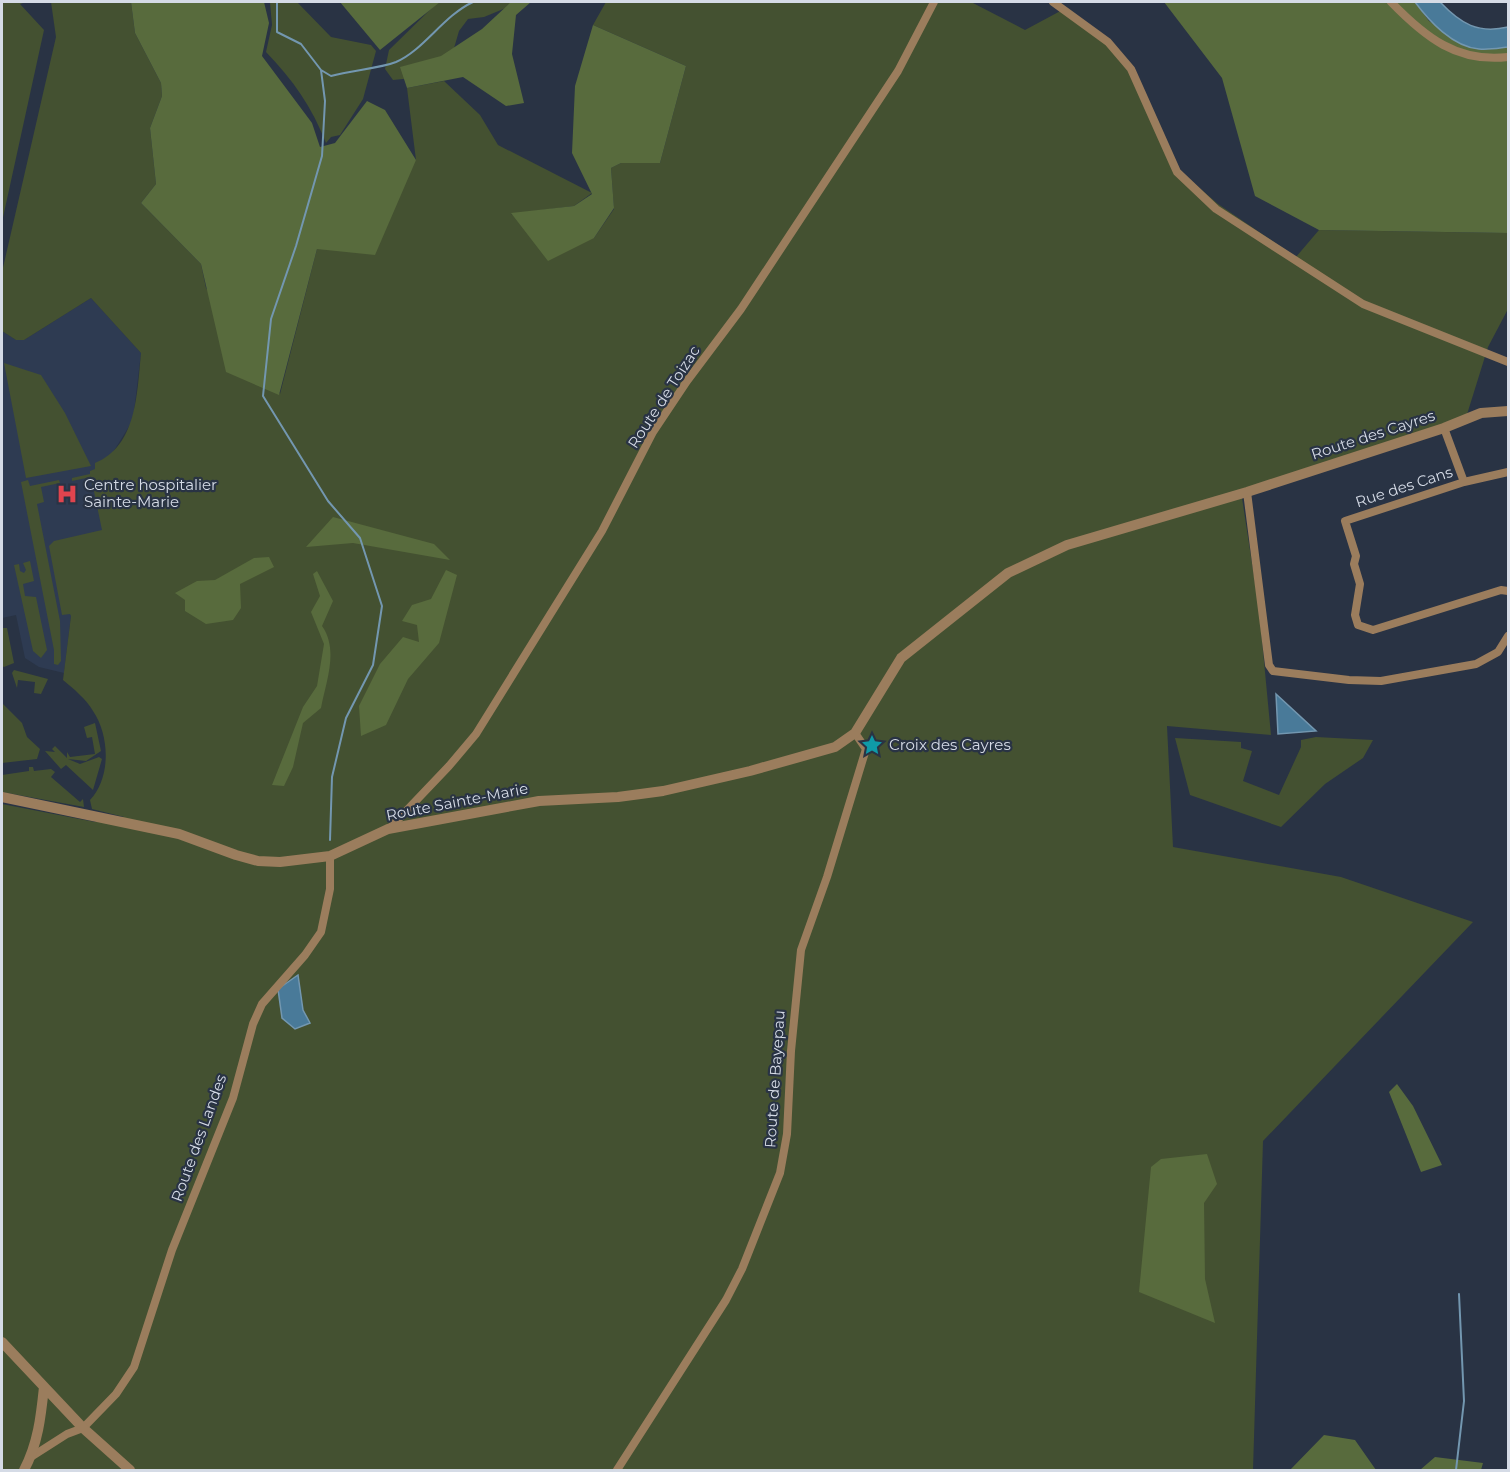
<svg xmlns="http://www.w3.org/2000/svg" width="1510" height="1472" viewBox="0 0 1510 1472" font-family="Montserrat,sans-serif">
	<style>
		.built { fill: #2e3b52 }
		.green { fill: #445131 }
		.forest { fill: #586b3d }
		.water { fill: #497a99; stroke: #7397b0; stroke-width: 1.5 }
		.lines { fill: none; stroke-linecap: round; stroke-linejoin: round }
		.stream { stroke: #7397b0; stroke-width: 2 }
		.minor { stroke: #9b7d5d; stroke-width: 8 }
		.tertiary { stroke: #9b7d5d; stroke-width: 10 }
		.labels { text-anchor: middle; stroke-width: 4.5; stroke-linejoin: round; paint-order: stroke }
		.street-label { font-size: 15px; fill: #d5dbe6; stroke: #293344 }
		.poi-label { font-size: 15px; fill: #d5dbe6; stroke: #293344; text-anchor: start }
	</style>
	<rect width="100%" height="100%" fill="#293344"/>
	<path class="built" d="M 91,298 L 141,353 L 133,420 L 110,457 L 183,579 L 55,549 L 71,616 L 64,673 L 39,667 L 25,658 L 16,615 L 2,618 L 2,331 L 16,340 L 24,340 Z"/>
	<path class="green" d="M 2,2 L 26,2 L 20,4 L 44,30 L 2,222 Z
		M 51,2 L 131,2 L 135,33 L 161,83 L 162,96 L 150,128 L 156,184 L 141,203 L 201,264 L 206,288 L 280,394 L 317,249 L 416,160 L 407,88 L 444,81 L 480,115 L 498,145 L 592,193 L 574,206 L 511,214 L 594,238 L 614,209 L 611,168 L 621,163 L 660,163 L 686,66 L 593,25 L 606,2 L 971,2 L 1025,30 L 1066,8 L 1114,47 L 1134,73 L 1180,171 L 1218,204 L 1296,257 L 1319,230 L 1508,233 L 1508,309 L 1488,347 L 1464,424 L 1242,498 L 1259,609 L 1271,735 L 1167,726 L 1173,847 L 1341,877 L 1473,922 L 1263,1141 L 1253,1470 L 2,1470 L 2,804 L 95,822 L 124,817 L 92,809 L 90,800 C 111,778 110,736 93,711 C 86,699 74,689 63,680 L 71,616 L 70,614 L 62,615 L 49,546 L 54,541 L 102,530 L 91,477 L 72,481 L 72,478 L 90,474 L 90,471 L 95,469 L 95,463 C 137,446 137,393 141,353 L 91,298 L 24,340 L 16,340 L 2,331 L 2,272 L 56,37 Z
		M 270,2 L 297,2 L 331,37 L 371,45 L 376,51 L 363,99 L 340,135 L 331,137 L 326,143 C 312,107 293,80 266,52 L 272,25 Z
		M 438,2 L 520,2 L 484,17 L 468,19 L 459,31 L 452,55 L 413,78 L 393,80 L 385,69 L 389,50 Z
		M 4,363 L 41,375 L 65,413 L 91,466 L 26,478 Z
		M 28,480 L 30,486 L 59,480 L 60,483 L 41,487 L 44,502 L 37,504 L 60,621 L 61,661 L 58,665 L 54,664 L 54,650 L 21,482 Z
		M 30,561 L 34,581 L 23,584 L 25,596 L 36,597 L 47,650 L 41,658 L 33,651 L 14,565 L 19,564 L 20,571 L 24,573 L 26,570 L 23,563 Z
		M 2,628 L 7,628 L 14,663 L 4,667 L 2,666 Z
		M 14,670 L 48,679 L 41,694 L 34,693 L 35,682 L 18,680 L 17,688 L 12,673 Z
		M 2,703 L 22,723 L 27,737 L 40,749 L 37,759 L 2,763 Z
		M 95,723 L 101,751 L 86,761 L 68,759 L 80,764 L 99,757 L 102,759 L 93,790 L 66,765 L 61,769 L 45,751 L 55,752 L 52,749 L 55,746 L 67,758 L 67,752 L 70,757 L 95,754 L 92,737 L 87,738 L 84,727 Z
		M 1316,737 L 1373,740 L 1363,758 L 1325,784 L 1281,827 L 1190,795 L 1175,738 L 1241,742 L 1241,748 L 1252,751 L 1243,781 L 1279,795 L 1301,747 L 1301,740 Z
		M 29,767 L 33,767 L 34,771 L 51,769 L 55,772 L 51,777 L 80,802 L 83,799 L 84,807 L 2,792 L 2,775 L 29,771 Z"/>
	<path class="forest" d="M 131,2 L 264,2 L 269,23 L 262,56 L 312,123 L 320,147 L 335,143 L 367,101 L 385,110 L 416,160 L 375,255 L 317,249 L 279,395 L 226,372 L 201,264 L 141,203 L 156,184 L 150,128 L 162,96 L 161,83 L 135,33 Z
		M 340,2 L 440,2 L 380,50 Z
		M 511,2 L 531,2 L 516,15 L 512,54 L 524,103 L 506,106 L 463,77 L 407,88 L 400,67 L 441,56 L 482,29 Z
		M 1164,2 L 1415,2 L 1429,21 L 1479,49 L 1508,47 L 1508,233 L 1319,230 L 1255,196 L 1222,78 Z
		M 593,25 L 686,66 L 660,163 L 621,163 L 611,168 L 614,208 L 594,238 L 548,261 L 511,213 L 574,206 L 592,194 L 572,153 L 575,86 Z
		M 333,517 L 434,544 L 450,560 L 353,543 L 306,547 Z
		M 269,557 L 274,567 L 240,584 L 241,608 L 233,620 L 206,624 L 185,611 L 185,600 L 175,593 L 197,581 L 215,580 L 254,558 Z
		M 446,570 L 457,575 L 439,643 L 408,679 L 386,725 L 361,736 L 359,706 L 380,664 L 403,637 L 419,642 L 417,625 L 402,621 L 412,605 L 431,599 Z
		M 317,571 L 333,601 L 322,626 C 339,650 326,681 321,708 L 303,723 L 293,767 L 284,786 L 272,785 L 303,707 L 317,686 L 324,644 L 311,612 L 320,596 L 313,574 Z
		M 1397,1084 L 1413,1106 L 1442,1165 L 1421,1172 L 1389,1092 Z
		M 1207,1154 L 1217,1184 L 1204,1203 L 1205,1279 L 1215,1323 L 1139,1292 L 1151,1167 L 1161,1159 Z
		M 1324,1435 L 1355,1440 L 1376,1470 L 1290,1470 Z
		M 1435,1457 L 1483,1463 L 1481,1470 L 1420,1470 Z"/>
	<path class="water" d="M 1415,2 L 1440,2 C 1461,24 1478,34 1508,27 L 1508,47 C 1499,48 1489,50 1479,49 C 1453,47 1429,21 1415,2 Z
		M 1276,694 L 1316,731 L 1278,734 Z
		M 298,975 L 303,1010 L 310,1023 L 295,1029 L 282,1018 L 278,989 Z"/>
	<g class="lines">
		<path class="stream" d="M 277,2 L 277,32 L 301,44 L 321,70 L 325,101 L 322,156 L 296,246 L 271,319 L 263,396 L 328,501 L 360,538 L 382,606 L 373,665 L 346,718 L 332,777 L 330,840
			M 321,70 L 331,76 C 351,70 378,69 396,62 C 424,50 443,16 473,2
			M 1456,1470 L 1464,1401 L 1459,1294"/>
		<path class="minor" d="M 1053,2 L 1108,42 L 1131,69 L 1177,172 L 1216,209 L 1363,304 L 1508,362
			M 1391,2 C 1425,37 1457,63 1508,57
			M 1444,428 L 1464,482 L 1345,521 L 1356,556 L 1354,564 L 1360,584 L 1355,615 L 1358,625 L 1373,630 L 1501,590 L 1508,591
			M 1464,482 L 1508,472
			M 1247,492 L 1269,665 L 1273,671 L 1349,680 L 1381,681 L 1476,664 L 1498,652 L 1508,636
			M 389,829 L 449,766 L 476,734 L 602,531 L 653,432 L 687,381 L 741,309 L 898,71 L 934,2
			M 31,1457 L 67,1434 L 83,1428 L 116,1394 L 134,1367 L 172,1250 L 233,1098 L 253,1024 L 262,1004 L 305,955 L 321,932 L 330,889 L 330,856
			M 617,1470 L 726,1300 L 742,1269 L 780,1173 L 787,1134 L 791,1051 L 801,950 L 827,877 L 866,749 L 855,733"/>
		<path class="tertiary" d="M 2,797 L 179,834 L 236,855 L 258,861 L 280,862 L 330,856 L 388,829 L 539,801 L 618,797 L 663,791 L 750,771 L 835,747 L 855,733 L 901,658 L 1008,573 L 1067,545 L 1247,492 L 1444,428 L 1481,413 L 1508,411
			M 2,1342 L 83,1428 L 130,1470
			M 24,1470 C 38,1444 41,1416 44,1387"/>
	</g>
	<defs>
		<symbol id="hospital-bare" viewBox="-9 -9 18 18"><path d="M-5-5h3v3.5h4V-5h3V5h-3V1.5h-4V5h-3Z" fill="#e0444e" stroke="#293344" stroke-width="2.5" paint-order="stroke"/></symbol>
		<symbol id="sight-bare" viewBox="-9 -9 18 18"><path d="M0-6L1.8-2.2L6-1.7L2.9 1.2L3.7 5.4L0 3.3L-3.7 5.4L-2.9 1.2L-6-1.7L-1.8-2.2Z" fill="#0f9aa8" stroke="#293344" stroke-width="2.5" paint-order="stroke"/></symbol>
	</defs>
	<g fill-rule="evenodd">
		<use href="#hospital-bare" x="52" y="479" width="30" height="30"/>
		<use href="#sight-bare" x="857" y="730" width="30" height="30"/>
	</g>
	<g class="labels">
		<g class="street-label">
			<text transform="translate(664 397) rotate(-57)" y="5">Route de Toizac</text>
			<text transform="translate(1373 435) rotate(-18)" y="5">Route des Cayres</text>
			<text transform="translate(1404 487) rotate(-18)" y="5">Rue des Cans</text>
			<text transform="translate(457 802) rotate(-11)" y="5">Route Sainte-Marie</text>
			<text transform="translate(775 1079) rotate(-86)" y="5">Route de Bayepau</text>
			<text transform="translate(199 1138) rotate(-70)" y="5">Route des Landes</text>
		</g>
		<g class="poi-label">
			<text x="84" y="490">Centre hospitalier<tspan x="84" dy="17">Sainte-Marie</tspan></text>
			<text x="889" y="750">Croix des Cayres</text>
		</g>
	</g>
	<rect width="1510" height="1472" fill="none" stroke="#d5dbe6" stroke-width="6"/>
</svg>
